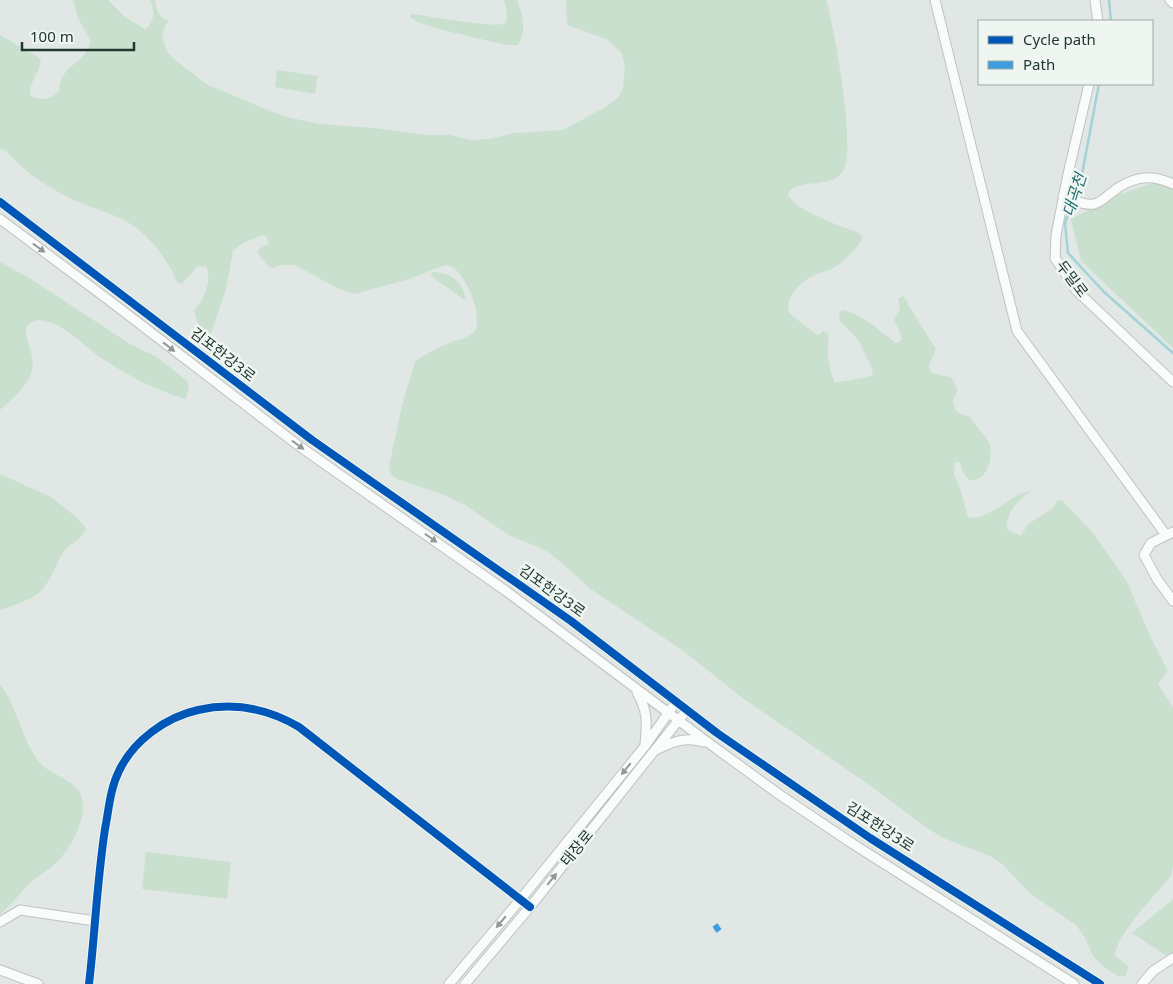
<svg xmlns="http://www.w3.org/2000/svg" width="1173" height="984" viewBox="0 0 1173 984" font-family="'Noto Sans','Noto Sans KR',sans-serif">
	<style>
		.green { fill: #cae0cf }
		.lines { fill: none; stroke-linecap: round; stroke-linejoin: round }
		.stream { stroke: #a3d3d4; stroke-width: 2.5 }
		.minor-casing { stroke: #bec3c1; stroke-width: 11 }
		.minor { stroke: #fafbfb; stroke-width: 9 }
		.quiet { stroke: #3c9ee1; stroke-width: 6; stroke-dasharray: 12 6; stroke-linecap: butt }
		.cycleway-casing { stroke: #eff6f2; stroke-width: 11 }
		.cycleway { stroke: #0057b8; stroke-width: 8 }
		.oneway { fill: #8e9a95 }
		.labels { text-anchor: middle; stroke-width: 5; stroke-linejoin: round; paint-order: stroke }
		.street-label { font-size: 15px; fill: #21382f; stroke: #eff6f2 }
		.water-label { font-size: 16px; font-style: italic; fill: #1e6d71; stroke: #eff6f2 }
	</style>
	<rect width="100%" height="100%" fill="#e1e7e4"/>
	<path class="green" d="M 73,0 L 108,0 L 125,17 L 145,29 C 155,22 155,10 150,0 L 155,0 C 156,9 159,19 169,20 L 164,28 L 162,37 L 168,53 L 174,59 L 206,84 L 270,111 L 287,117 L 320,124 L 374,128 L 425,135 L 449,135 L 472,140 L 489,139 L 514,133 L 563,130 L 602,109 L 618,98 L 623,87 L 625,67 L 622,53 L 606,39 L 567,25 L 566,0 L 826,0 C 834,25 858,155 842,173 C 829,188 803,179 789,191 L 788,195 C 796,209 828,221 843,227 C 850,230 859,231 863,238 C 856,249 845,262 833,268 C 826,272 818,273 811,277 C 799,283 783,300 790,314 L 817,335 L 820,334 L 823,331 L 828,333 C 830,340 827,346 828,354 C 828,359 832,379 835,382 L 839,382 L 867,377 L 872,375 L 873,370 L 858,340 L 839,320 L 840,311 L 844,310 C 864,316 880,330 895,343 L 898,343 L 902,338 C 897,323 890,323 900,309 L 898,299 L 903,296 L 936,349 L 929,365 L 931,372 L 939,375 L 951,377 L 958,390 L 953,400 L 955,409 L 957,412 L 970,417 L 989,442 C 994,456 988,482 970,480 C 963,475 962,470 960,462 L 955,462 L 954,475 L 959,485 L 968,517 C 984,522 1006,500 1020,494 C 1024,492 1028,492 1032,491 C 1018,499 1006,512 1007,529 L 1021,536 L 1028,524 L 1052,509 L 1058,500 L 1063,501 L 1093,533 L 1126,580 L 1152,640 L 1168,671 L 1158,684 L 1173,707 L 1173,866 L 1171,876 C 1157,893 1116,935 1115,956 L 1128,966 L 1128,969 L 1125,976 L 1119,977 L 1104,967 L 1093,956 L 1085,938 L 1077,926 L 1031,894 L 1002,864 L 992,857 L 943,838 L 927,828 L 871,786 L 744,699 L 682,650 L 592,590 L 550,553 L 538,547 L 510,536 L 465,505 L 444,495 L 397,479 L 391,474 L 389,467 L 391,457 L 402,405 L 415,362 C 424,354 438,348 449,343 C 456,340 469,338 474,332 C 485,320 465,265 445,265 L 409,279 L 355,294 L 337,288 L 295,265 L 281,265 L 272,268 L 266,264 L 257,252 L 259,249 L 269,243 L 266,236 L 263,235 L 243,243 L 233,251 L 226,289 L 209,339 L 206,343 L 203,342 L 194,311 C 203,301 213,280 206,267 L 198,266 L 183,283 L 179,284 C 175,280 174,275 172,271 C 162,253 149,236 132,225 C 118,215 99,211 83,204 C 54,192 26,174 5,150 L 0,149 L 0,35 L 38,57 L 41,61 C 39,73 29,83 30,95 C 39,102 52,99 59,91 C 60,86 60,80 63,76 C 71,63 85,60 91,42 L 78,18 Z
		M 504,0 L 517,0 C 522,13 528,34 517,45 L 506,45 C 489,40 419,27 410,17 L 411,14 L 414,14 C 426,16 500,29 505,23 C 509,19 505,5 504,0 Z
		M 277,70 L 318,76 L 315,94 L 275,87 Z
		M 1173,176 L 1173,348 L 1081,261 L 1071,219 L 1115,196 Z
		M 0,262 L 31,279 L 130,344 L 157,357 L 186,380 L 189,387 L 186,399 C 160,392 126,375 103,359 C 85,347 67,326 45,321 C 37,319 29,321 26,329 C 26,338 30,347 32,356 C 37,380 15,396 0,410 Z
		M 432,272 C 452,273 463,281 466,301 L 431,276 Z
		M 0,474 L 51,497 L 76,517 L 86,528 C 84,538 71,543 65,550 C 55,564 50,586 36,595 C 25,602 12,606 0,610 Z
		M 0,684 C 17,707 21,736 37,759 C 48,775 69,777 79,791 C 92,812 71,849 56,863 C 48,871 37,876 29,884 C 19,894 11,906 0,914 Z
		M 146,852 L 231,862 L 227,899 L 142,889 Z
		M 1173,899 L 1173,954 L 1167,956 L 1132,933 Z"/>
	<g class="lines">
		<path class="stream" d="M 1109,0 L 1111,21
			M 1099,84 L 1082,174 L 1065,223 L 1068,253 L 1104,292 L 1173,353"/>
		<defs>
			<path id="minor" d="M 935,0 L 1017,331 L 1166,535
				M 1095,0 L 1098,21
				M 1170,0 L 1173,3
				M 1089,84 L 1068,174 L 1056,235 L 1055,258 L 1076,290 L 1173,382
				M 1063,196 C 1073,199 1084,206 1094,204 C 1100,203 1106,197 1111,193 C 1131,177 1149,173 1173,184
				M 0,202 L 312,440 L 571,621 L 717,733 L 870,838 L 1100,984
				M 0,219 L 106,298 L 299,446 L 506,591 L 710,744 L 780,795 L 853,844 L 1074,984
				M 1173,532 L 1151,543 L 1144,555 L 1157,579 L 1173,601
				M 637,692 C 648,712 647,722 645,744
				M 658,749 C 674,741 686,737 703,742
				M 0,922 L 20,910 L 95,921
				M 0,970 L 38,984
				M 89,984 C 95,933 97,881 105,829 C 109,809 110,789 119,771 C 133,741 166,717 198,710 C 234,702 267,708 299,727 L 530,907
				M 449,984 L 520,900 L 645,746 L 676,702
				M 465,984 L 530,907 L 682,716
				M 1142,984 L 1153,971 L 1173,958"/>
		</defs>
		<use href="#minor" class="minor-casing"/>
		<use href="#minor" class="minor"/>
		<path class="quiet" d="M 715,925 L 719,931"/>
		<defs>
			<path id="cycleway" d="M 0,202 L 312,440 L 571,621 L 717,733 L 870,838 L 1100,984
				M 89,984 C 95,933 97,881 105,829 C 109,809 110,789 119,771 C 133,741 166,717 198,710 C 234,702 267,708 299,727 L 530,907"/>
		</defs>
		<use href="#cycleway" class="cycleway-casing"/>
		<use href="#cycleway" class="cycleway"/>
	</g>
	<defs><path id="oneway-solid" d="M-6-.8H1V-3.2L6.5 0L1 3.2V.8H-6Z" transform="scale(1.25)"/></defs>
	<g class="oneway">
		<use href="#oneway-solid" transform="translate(39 248) rotate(36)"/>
		<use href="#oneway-solid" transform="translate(169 347) rotate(38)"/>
		<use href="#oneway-solid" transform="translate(298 445) rotate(36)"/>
		<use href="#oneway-solid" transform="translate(431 538) rotate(35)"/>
		<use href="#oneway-solid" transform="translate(626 769) rotate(129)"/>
		<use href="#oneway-solid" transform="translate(552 879) rotate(-51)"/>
		<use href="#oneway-solid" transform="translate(501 922) rotate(130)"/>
	</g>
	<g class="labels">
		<g class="street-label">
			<text transform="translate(1072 279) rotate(53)" y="5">두밀로</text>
			<text transform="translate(223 355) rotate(38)" y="5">김포한강3로</text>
			<text transform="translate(552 591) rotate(36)" y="5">김포한강3로</text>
			<text transform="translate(880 827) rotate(33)" y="5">김포한강3로</text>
			<text transform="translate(577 848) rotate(-51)" y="5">태장로</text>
		</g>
		<g class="water-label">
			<text transform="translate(1074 195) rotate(-72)" y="6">대곡천</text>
		</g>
	</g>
	<rect x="978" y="20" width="175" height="65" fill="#eff6f2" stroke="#9daaa4"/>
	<rect x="988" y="36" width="25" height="8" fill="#0057b8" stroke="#9daaa4"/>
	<text x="1023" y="45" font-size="15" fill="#21382f">Cycle path</text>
	<rect x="988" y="61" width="25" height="8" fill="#3c9ee1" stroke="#9daaa4"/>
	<text x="1023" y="70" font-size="15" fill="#21382f">Path</text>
	<path d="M22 42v8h112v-8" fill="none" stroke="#21382f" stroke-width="2.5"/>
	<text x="30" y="42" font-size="15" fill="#21382f" stroke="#eff6f2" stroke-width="4" paint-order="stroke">100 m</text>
</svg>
